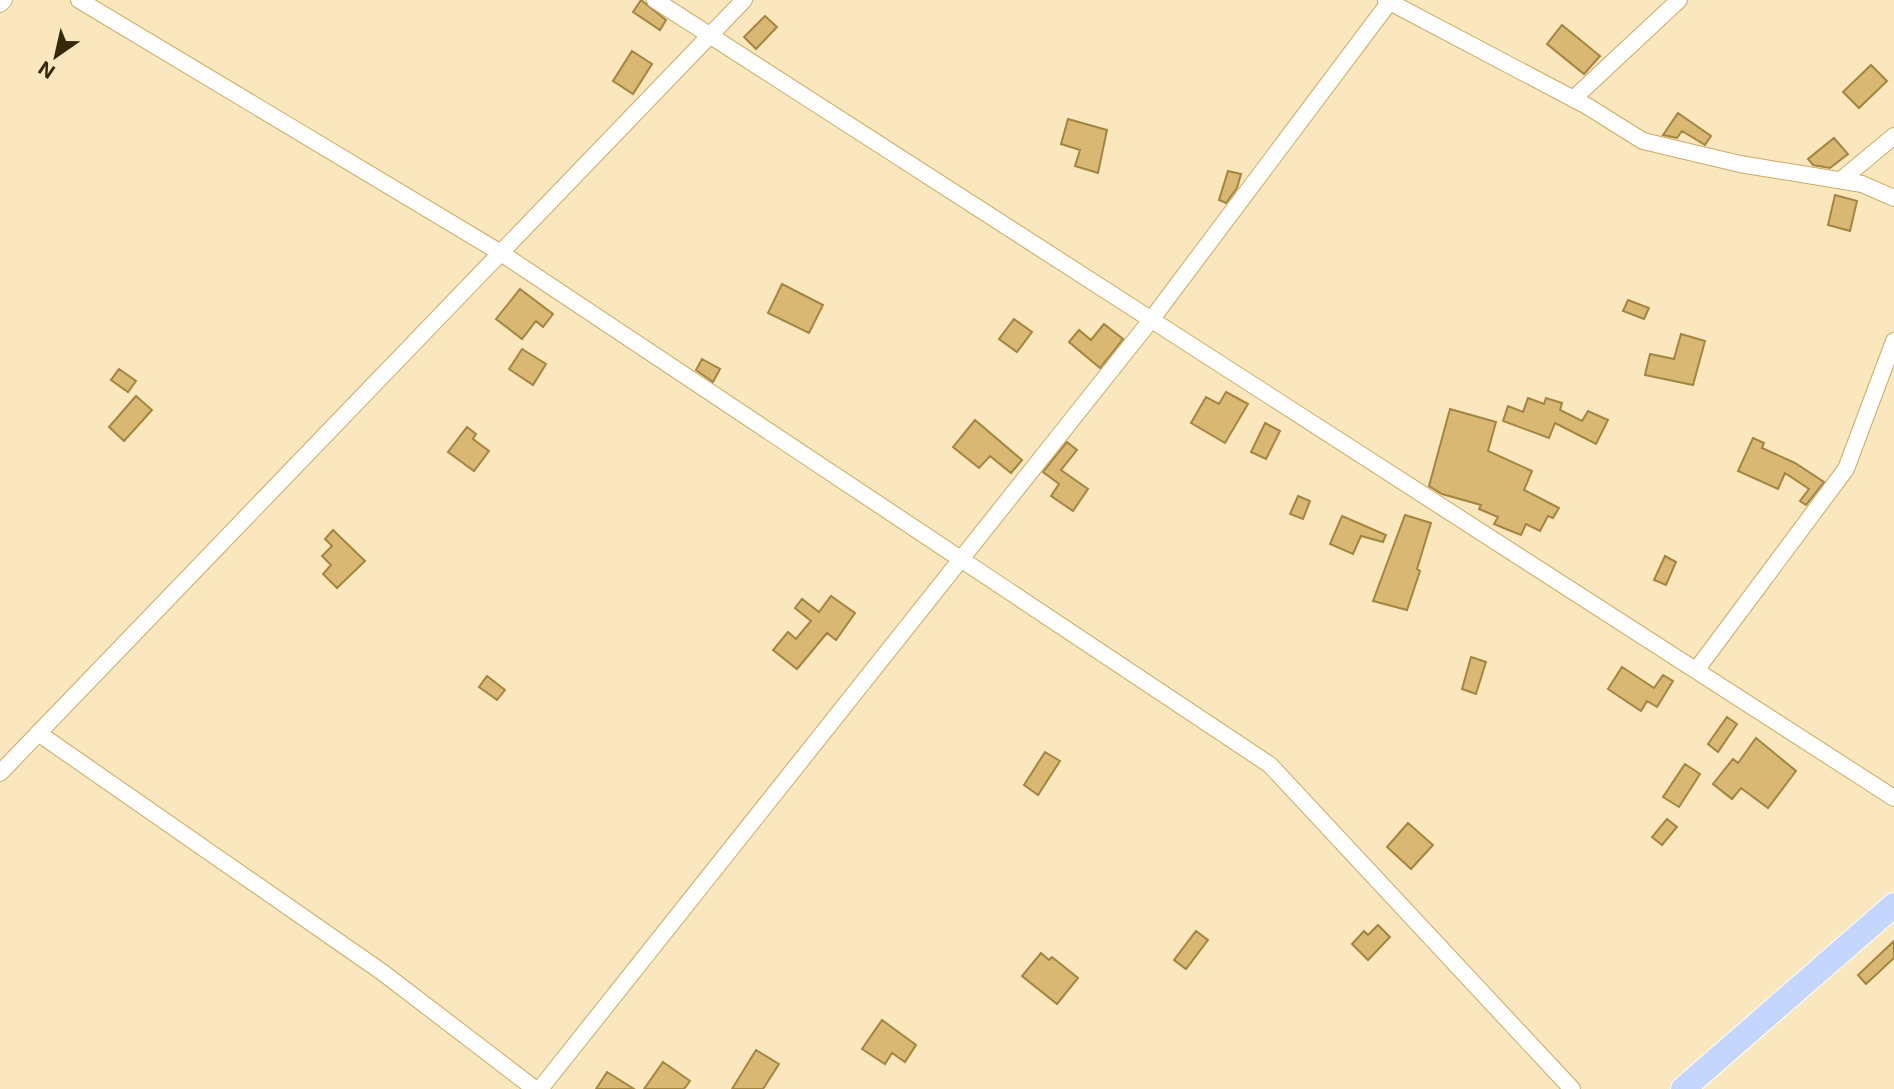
<svg xmlns="http://www.w3.org/2000/svg" width="1894" height="1089" viewBox="0 0 1894 1089" font-family="Inter,sans-serif">
	<style>
		.building { fill: #d8b872; stroke: #a48540; stroke-width: 2 }
		.lines { fill: none; stroke-linecap: round; stroke-linejoin: round }
		.street-casing { stroke: #cbab66; stroke-width: 18 }
		.primary-casing { stroke: #fff; stroke-width: 26 }
		.street { stroke: #fff; stroke-width: 16 }
		.primary { stroke: #c4d6fe; stroke-width: 24 }
	</style>
	<rect width="100%" height="100%" fill="#fae7be"/>
	<path class="building" d="M 641,0 L 666,20 L 660,30 L 633,12 Z
		M 765,16 L 777,27 L 756,49 L 744,37 Z
		M 1562,25 L 1600,56 L 1584,74 L 1547,44 Z
		M 632,51 L 652,64 L 633,94 L 613,81 Z
		M 1871,65 L 1887,81 L 1859,108 L 1843,92 Z
		M 1678,113 L 1711,136 L 1705,145 L 1682,131 L 1677,138 L 1663,135 Z
		M 1068,119 L 1107,130 L 1098,173 L 1075,166 L 1080,150 L 1061,144 Z
		M 1834,138 L 1848,154 L 1830,168 L 1813,165 L 1808,159 Z
		M 1228,171 L 1241,174 L 1237,188 L 1226,203 L 1219,200 Z
		M 1835,195 L 1857,201 L 1850,231 L 1828,225 Z
		M 782,284 L 823,305 L 809,333 L 768,313 Z
		M 520,289 L 553,314 L 543,327 L 536,321 L 522,339 L 496,319 Z
		M 1628,300 L 1649,308 L 1644,319 L 1623,311 Z
		M 1014,319 L 1032,332 L 1017,352 L 999,339 Z
		M 1104,324 L 1123,339 L 1100,368 L 1069,342 L 1079,330 L 1091,340 Z
		M 1681,334 L 1705,341 L 1693,385 L 1645,375 L 1650,354 L 1674,359 Z
		M 522,349 L 546,364 L 533,385 L 509,369 Z
		M 702,359 L 720,369 L 713,382 L 696,370 Z
		M 119,369 L 136,381 L 128,392 L 111,380 Z
		M 1226,392 L 1248,404 L 1225,443 L 1191,423 L 1206,397 L 1219,404 Z
		M 136,396 L 152,410 L 124,441 L 109,427 Z
		M 1528,398 L 1544,404 L 1546,398 L 1562,403 L 1560,410 L 1582,421 L 1588,411 L 1608,420 L 1596,444 L 1555,423 L 1549,438 L 1503,421 L 1508,406 L 1523,412 Z
		M 1450,409 L 1496,422 L 1488,451 L 1532,471 L 1524,490 L 1559,508 L 1553,518 L 1548,516 L 1540,531 L 1526,524 L 1521,535 L 1506,529 L 1494,524 L 1498,517 L 1479,509 L 1481,505 L 1442,494 L 1429,486 Z
		M 975,420 L 1022,460 L 1011,473 L 990,456 L 979,468 L 953,447 Z
		M 1265,423 L 1280,431 L 1266,459 L 1251,452 Z
		M 467,427 L 476,434 L 473,439 L 489,451 L 474,471 L 448,452 Z
		M 1753,438 L 1764,443 L 1762,448 L 1795,463 L 1824,482 L 1806,505 L 1800,501 L 1809,489 L 1785,473 L 1778,489 L 1738,471 Z
		M 1067,442 L 1077,450 L 1061,470 L 1088,489 L 1073,511 L 1051,496 L 1059,484 L 1043,472 Z
		M 1298,496 L 1310,501 L 1303,519 L 1290,514 Z
		M 1405,515 L 1431,523 L 1417,569 L 1420,571 L 1407,610 L 1373,601 Z
		M 1342,516 L 1386,535 L 1383,542 L 1361,536 L 1353,554 L 1330,544 Z
		M 333,530 L 365,561 L 337,588 L 323,574 L 331,565 L 322,556 L 332,546 L 325,539 Z
		M 1665,556 L 1676,562 L 1666,585 L 1654,580 Z
		M 831,596 L 855,613 L 836,640 L 827,633 L 797,669 L 773,650 L 788,632 L 796,639 L 811,621 L 795,608 L 802,599 L 819,612 Z
		M 1471,657 L 1486,662 L 1476,694 L 1462,689 Z
		M 1622,667 L 1654,688 L 1663,675 L 1673,681 L 1657,707 L 1647,701 L 1641,711 L 1608,689 Z
		M 487,676 L 505,690 L 497,700 L 479,687 Z
		M 1727,717 L 1737,724 L 1718,752 L 1708,744 Z
		M 1756,738 L 1796,771 L 1768,808 L 1741,788 L 1732,799 L 1713,784 L 1733,759 L 1738,763 Z
		M 1045,752 L 1060,761 L 1038,795 L 1024,785 Z
		M 1685,764 L 1700,774 L 1679,807 L 1663,797 Z
		M 1667,819 L 1677,827 L 1662,845 L 1652,837 Z
		M 1408,823 L 1433,845 L 1411,869 L 1387,847 Z
		M 1378,925 L 1390,937 L 1368,960 L 1352,944 L 1364,931 L 1368,935 Z
		M 1196,931 L 1208,940 L 1186,969 L 1174,960 Z
		M 1894,941 L 1894,958 L 1866,984 L 1858,975 Z
		M 1041,953 L 1049,960 L 1052,957 L 1078,978 L 1057,1004 L 1022,976 Z
		M 882,1020 L 916,1045 L 905,1062 L 892,1053 L 885,1064 L 862,1049 Z
		M 756,1050 L 779,1064 L 763,1089 L 732,1089 Z
		M 663,1062 L 690,1081 L 684,1089 L 644,1089 Z
		M 607,1072 L 634,1089 L 596,1089 Z"/>
	<g class="lines">
		<defs>
			<path id="street" d="M 79,0 L 501,253 L 1270,765 L 1572,1089
				M 655,0 L 1894,798
				M 1386,0 L 1587,106 L 1643,141 L 1740,164 L 1862,184 L 1894,198
				M 0,4 L 4,0
				M 1573,99 L 1679,0
				M 1841,180 L 1894,136
				M 1697,669 L 1846,469 L 1894,341
				M 38,733 L 382,972 L 535,1089
				M 0,773 L 744,0
				M 540,1089 L 1151,320 L 1391,0"/>
			<path id="primary" d="M 1683,1089 L 1894,905"/>
		</defs>
		<use href="#street" class="street-casing"/>
		<use href="#primary" class="primary-casing"/>
		<use href="#street" class="street"/>
		<use href="#primary" class="primary"/>
	</g>
	<g transform="translate(56 56) rotate(214)" stroke="#fae7be" stroke-width="5" paint-order="stroke">
	<path d="M0-5L12 26L0 18L-12 26Z" fill="#35280b"/>
	<text y="-10" font-size="19" font-weight="bold" text-anchor="middle" fill="#35280b">N</text>
	</g>
</svg>
